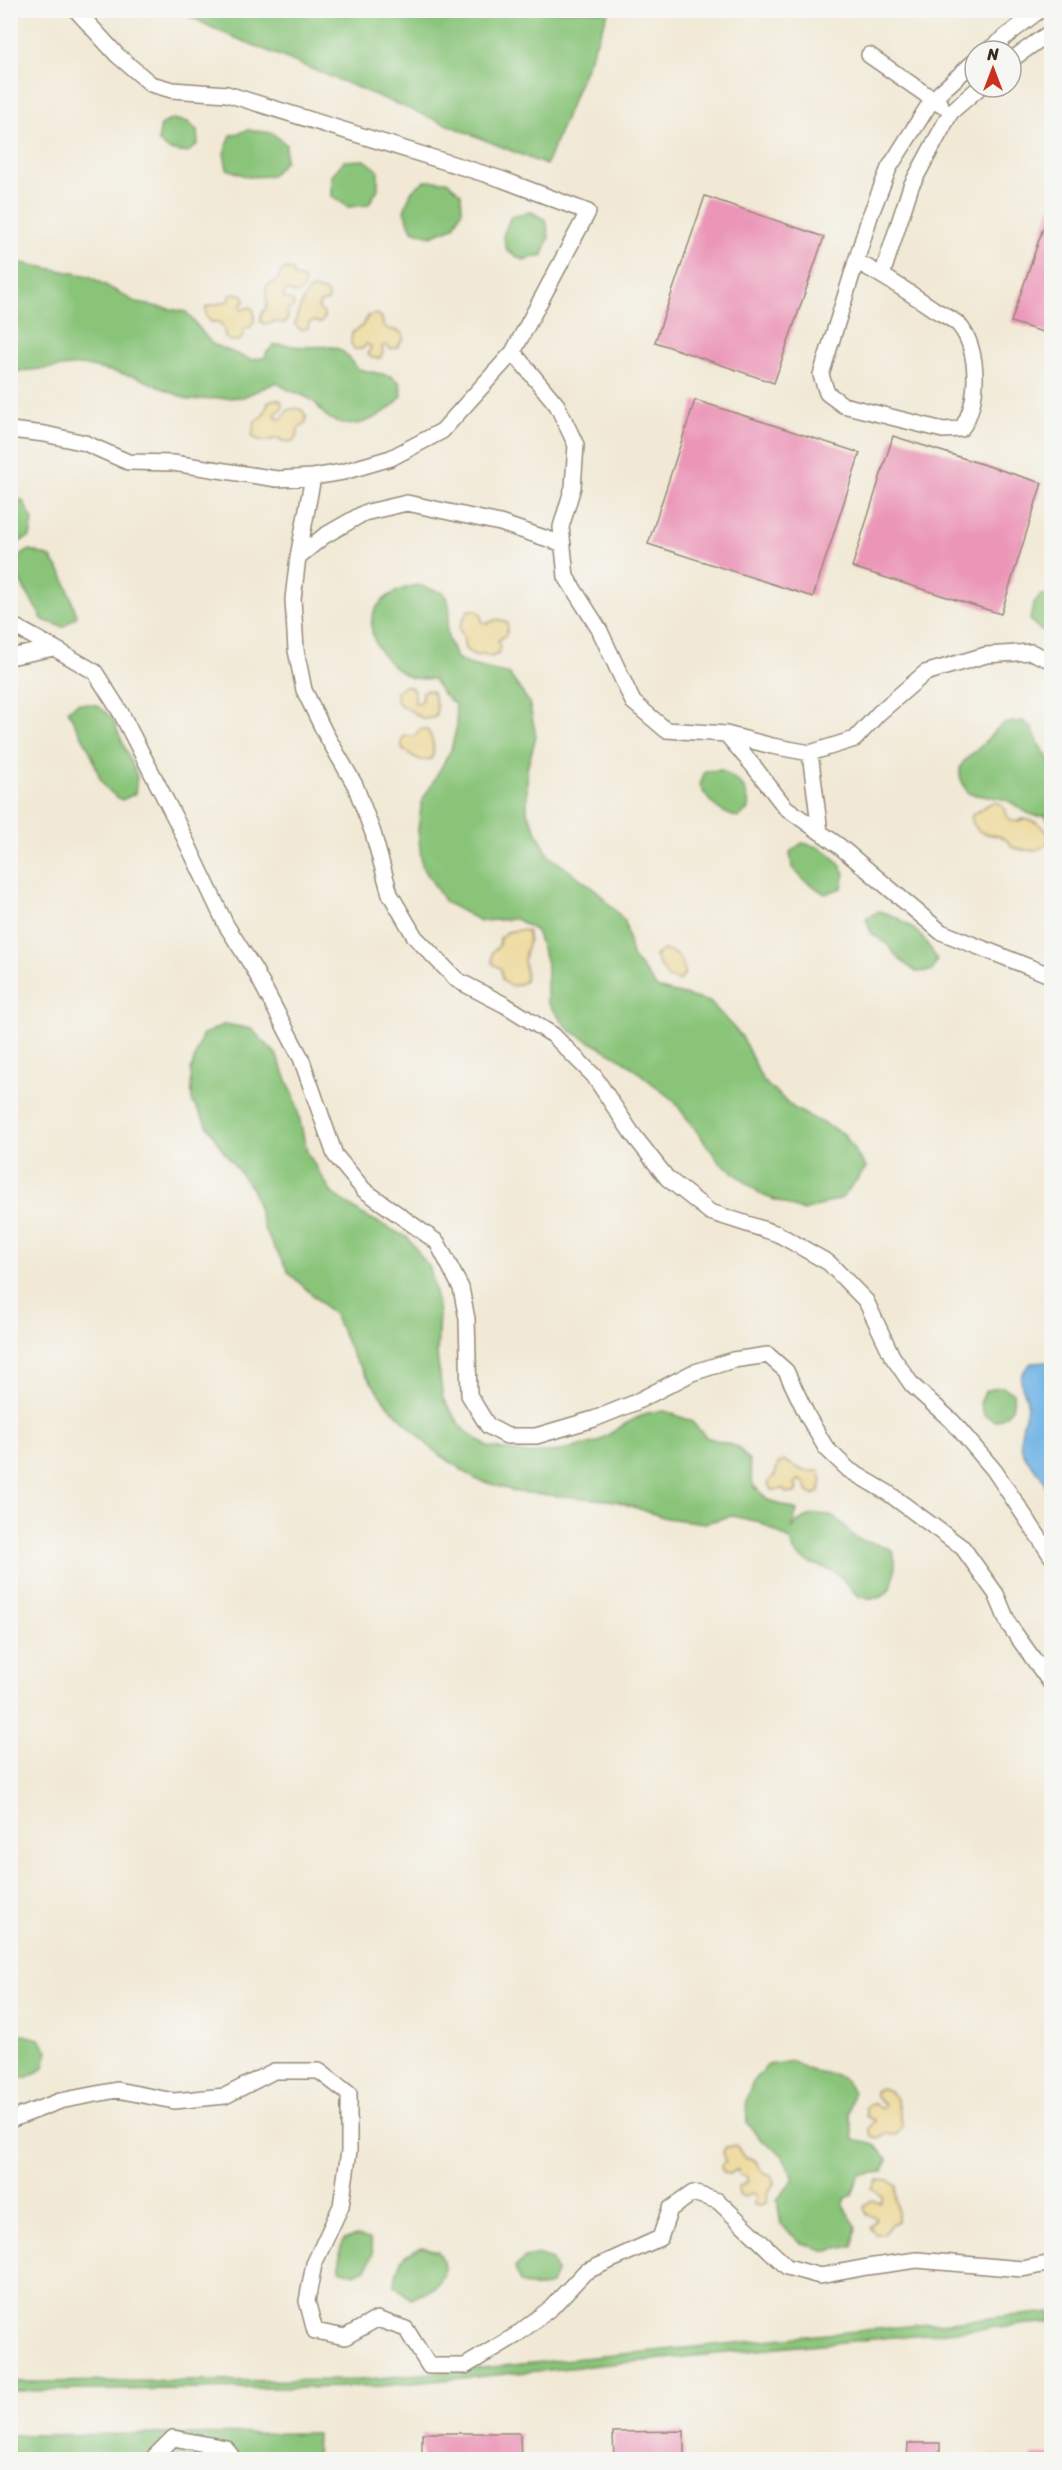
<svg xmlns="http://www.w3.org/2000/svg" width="1062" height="2470" viewBox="0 0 1062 2470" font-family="Sriracha,sans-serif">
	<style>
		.green { fill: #89c479; stroke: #62774c; stroke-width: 1.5 }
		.sand { fill: #eeda9e; stroke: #94825e; stroke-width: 1.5 }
		.water { fill: #6fb4e5; stroke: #556f82; stroke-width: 1.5 }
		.building { fill: #eb96b7 }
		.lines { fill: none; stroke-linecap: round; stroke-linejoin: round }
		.service-casing { stroke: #968a7a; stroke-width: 18 }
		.service { stroke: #fff; stroke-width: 15 }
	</style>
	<rect width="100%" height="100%" fill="#f6f6f2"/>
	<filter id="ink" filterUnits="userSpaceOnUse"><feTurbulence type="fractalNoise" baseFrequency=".0167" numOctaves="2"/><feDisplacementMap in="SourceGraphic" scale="12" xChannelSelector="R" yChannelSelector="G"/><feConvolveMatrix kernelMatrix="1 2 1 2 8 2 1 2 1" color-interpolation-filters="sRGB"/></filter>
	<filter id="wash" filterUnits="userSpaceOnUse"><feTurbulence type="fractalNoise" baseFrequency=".008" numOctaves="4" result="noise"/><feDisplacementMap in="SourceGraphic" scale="24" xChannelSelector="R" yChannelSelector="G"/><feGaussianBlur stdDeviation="1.35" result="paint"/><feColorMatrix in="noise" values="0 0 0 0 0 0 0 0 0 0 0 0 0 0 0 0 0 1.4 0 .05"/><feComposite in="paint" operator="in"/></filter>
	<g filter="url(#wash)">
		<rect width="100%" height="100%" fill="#f1e9d5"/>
		<path class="green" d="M 179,11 L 609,11 L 546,165 L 221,32 Z
			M 172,119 L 188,122 L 197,131 L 198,144 L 187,153 L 169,150 L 158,141 L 161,125 Z
			M 248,130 L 272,133 L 286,144 L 285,161 L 271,176 L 248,177 L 227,169 L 224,153 L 231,135 Z
			M 365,160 L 378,170 L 378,189 L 368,205 L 348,207 L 332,196 L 332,175 L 344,161 Z
			M 424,181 L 447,181 L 461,194 L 462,210 L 454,227 L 431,236 L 412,230 L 404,211 L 411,192 Z
			M 531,212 L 546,220 L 549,237 L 543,255 L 523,260 L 507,251 L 503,236 L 511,216 Z
			M 11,261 L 89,276 L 137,303 L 186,312 L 212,344 L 251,360 L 266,357 L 266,353 L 274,345 C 285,344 296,347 307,347 C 336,346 340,344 358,369 L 391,376 L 400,383 L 402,396 C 386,415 353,435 329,418 C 322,414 319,406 313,401 C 301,392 287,393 277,382 L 243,397 L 189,400 L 137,377 L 82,365 L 11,372 Z
			M 11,496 L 23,501 L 33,520 L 30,537 L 14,544 L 11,542 Z
			M 30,550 L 50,557 L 64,577 L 77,616 L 63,627 L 43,620 L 18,578 L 18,557 Z
			M 418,585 L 444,593 C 455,614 446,614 447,633 C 448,641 454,648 455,657 L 467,664 L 509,674 L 529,702 L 536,736 L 527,769 L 527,812 L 549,856 L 596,890 L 625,921 L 632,956 L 657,988 L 710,1002 L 742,1037 L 763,1081 L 795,1109 L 844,1134 L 866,1168 L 842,1198 L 804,1211 L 762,1195 L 718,1160 L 674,1101 L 623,1060 L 569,1030 L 547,1002 L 547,963 L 536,931 L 516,919 L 480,921 L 445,902 L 422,866 L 418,830 L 422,801 L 451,750 L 457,725 L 455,705 L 442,693 L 433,679 C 426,679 417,679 410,677 C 389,668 368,643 372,619 C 376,598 400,588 418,585 Z
			M 1041,595 L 1051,595 L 1051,631 L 1040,630 L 1030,620 L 1033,605 Z
			M 78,703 L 97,705 L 112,718 L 137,776 L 135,794 L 122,800 C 96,786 100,772 89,749 C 82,736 74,724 68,710 Z
			M 1023,721 L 1032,728 L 1039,745 L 1051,761 L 1051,825 L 1045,815 C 1029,820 1019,805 1006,800 C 993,796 981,797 968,793 C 949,763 966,762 984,743 C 1001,726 996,723 1023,721 Z
			M 721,770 C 740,782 747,785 749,808 L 738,818 C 719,812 708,803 700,785 L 705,771 Z
			M 802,843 C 824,847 834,854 845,873 L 842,888 L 825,894 L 805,881 L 792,868 L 790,852 Z
			M 879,911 C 906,918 925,936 937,960 L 932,971 L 916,972 L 899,959 L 887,944 L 871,933 L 866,918 Z
			M 225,1024 L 251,1029 L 276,1054 L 295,1099 L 307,1152 L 331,1192 L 362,1214 L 408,1238 L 430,1268 L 439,1312 L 437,1355 L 443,1399 L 462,1428 L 488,1447 L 526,1454 L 561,1451 L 597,1442 L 625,1424 L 647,1413 L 665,1411 L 691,1421 L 706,1437 L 738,1447 L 749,1461 L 753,1485 L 768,1500 L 797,1510 L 792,1529 C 800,1516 818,1510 833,1517 C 843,1521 846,1531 854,1536 C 867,1545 880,1542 893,1551 C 897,1566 896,1600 872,1598 C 868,1598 863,1598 859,1596 C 849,1590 845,1578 836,1573 C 816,1561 797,1568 790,1540 L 760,1522 L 732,1516 L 705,1523 L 666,1518 L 616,1501 L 517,1492 L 475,1479 L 433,1450 L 387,1404 L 354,1358 L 334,1315 L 289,1273 L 265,1231 L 252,1189 L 223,1150 L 192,1101 L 191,1070 L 202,1035 Z
			M 1004,1387 L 1013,1393 C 1015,1409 1010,1414 996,1421 L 984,1415 L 980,1403 L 985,1392 L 994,1388 Z
			M 16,2033 L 39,2039 L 48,2051 L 44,2068 L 26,2078 L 11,2075 L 11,2035 Z
			M 792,2061 C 799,2064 806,2069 814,2071 C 836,2076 839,2069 853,2092 L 849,2113 L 854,2140 L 875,2145 L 887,2159 L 883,2172 L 859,2175 L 852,2195 L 846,2198 L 843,2206 L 856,2226 L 853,2246 L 827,2251 L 801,2243 L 781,2225 L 777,2200 L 794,2179 L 782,2155 L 762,2141 L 747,2123 L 746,2100 L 753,2081 L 768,2065 Z
			M 357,2236 L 370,2239 L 373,2253 L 366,2269 L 354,2274 L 340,2269 L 340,2251 L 344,2239 Z
			M 422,2247 L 438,2251 C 454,2277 435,2292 410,2298 L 395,2286 C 396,2263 401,2255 422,2247 Z
			M 540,2255 L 552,2260 L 556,2272 L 551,2285 L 536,2288 L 520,2283 L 515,2268 L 525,2258 Z
			M 1051,2312 L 1051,2322 L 370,2387 L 11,2391 L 10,2382 L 359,2380 Z
			M 317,2433 L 316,2459 L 11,2459 L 10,2435 Z"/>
		<path class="sand" d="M 287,269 L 293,271 L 294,277 L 301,278 L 305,282 L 302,291 L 296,294 L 288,291 L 284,293 L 284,298 L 293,301 L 294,306 L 287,311 L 288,318 L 285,323 L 273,322 L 267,325 L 261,322 L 261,315 L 267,307 L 266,287 L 278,279 L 281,271 Z
			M 313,289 L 324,291 L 328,295 L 328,301 L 320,303 L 318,308 L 324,313 L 324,319 L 320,323 L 314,321 L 309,323 L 308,328 L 301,330 L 295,325 C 296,312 303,304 307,292 Z
			M 237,293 L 243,295 L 245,301 L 240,306 L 242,310 L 250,307 L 253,309 C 256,319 255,328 243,329 L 243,337 L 238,341 L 231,341 L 225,337 L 224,328 L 219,322 L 211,322 L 206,316 L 206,307 L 228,301 L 230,295 Z
			M 377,314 L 382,318 L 383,326 C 390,331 396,329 403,334 L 403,340 L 396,348 L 390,349 L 387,345 L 382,346 L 383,352 L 380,358 L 372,358 L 368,354 L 371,347 L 367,344 L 362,349 L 354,349 L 351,343 L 352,333 L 362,326 L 368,316 Z
			M 277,399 L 282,402 L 282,409 L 275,414 L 278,419 L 283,418 L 288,410 L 295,408 L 302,410 L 306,416 L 306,422 L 298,429 C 298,444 288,444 277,438 C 267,442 262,442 252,437 L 255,421 L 263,416 L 269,401 Z
			M 468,610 L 475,610 L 481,614 L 482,622 L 487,624 C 495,619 500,618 507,623 C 509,632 506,636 498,640 L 500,648 L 498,654 L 491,657 L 483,654 L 476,656 L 465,649 L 463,636 L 459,628 Z
			M 403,686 L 411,687 L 415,693 L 415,703 L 418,704 L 422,700 L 422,692 L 427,690 L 433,692 L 437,708 L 435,717 C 424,721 421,718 413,712 C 402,704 397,709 396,692 Z
			M 426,729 C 433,737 436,750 431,759 C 417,763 414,755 403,750 L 401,742 L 404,736 L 415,736 L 419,730 Z
			M 995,802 L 1002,805 C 1008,815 1008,827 1023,819 C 1061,824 1056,861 1012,847 C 1000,825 980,846 971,818 L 973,814 C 982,811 984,804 995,802 Z
			M 520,930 L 527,931 C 532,946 524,948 524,961 C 525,968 527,973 525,981 C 515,987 510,988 502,979 L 501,969 L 492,963 L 492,952 L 499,946 L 500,938 L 507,932 Z
			M 663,950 C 678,953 685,960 684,976 L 678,981 L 668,978 C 664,969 658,965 655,956 Z
			M 784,1461 L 804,1471 L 819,1471 L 822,1481 L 819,1492 L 813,1495 L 808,1492 L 804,1482 L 799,1480 L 795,1484 L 797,1488 L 795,1493 L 786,1493 L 784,1489 L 771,1490 L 768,1482 L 775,1475 L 778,1464 Z
			M 881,2088 L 889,2091 L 897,2099 C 897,2110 902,2116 902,2127 L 896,2135 L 885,2134 L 878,2138 L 871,2136 L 869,2128 L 875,2121 L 866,2116 L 866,2107 L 874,2103 L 881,2108 L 885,2105 L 876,2097 L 875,2091 Z
			M 736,2145 L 743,2156 L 755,2160 L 763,2173 L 771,2176 L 774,2183 L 768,2193 L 767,2202 L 760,2206 L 754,2205 L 756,2195 L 751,2193 L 745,2197 L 739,2196 L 738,2188 L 749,2181 L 747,2176 L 740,2175 L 738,2169 L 730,2174 L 723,2173 L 721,2165 L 726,2161 L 723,2152 L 726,2147 Z
			M 877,2180 L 889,2181 L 896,2186 C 894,2200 899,2208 898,2221 L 890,2225 L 884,2234 L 875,2234 L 870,2228 L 877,2218 L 867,2215 L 864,2207 L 871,2200 L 880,2203 L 883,2198 L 872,2188 Z"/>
		<path class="water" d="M 1048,1362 L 1052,1365 L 1051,1529 C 1039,1511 1050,1500 1045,1485 C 1041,1470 1024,1462 1021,1446 C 1018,1431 1028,1415 1027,1401 C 1026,1391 1018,1385 1022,1374 C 1024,1371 1028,1366 1031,1363 Z"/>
		<g id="blocks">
			<path class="building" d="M 705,196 L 824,237 L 774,383 L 655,342 Z
				M 1052,202 L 1052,335 L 1011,322 Z
				M 695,400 L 860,453 L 813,597 L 648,544 Z
				M 893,436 L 1042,483 L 1001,614 L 852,567 Z
				M 684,2431 L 684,2460 L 614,2460 L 613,2432 Z
				M 422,2433 L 520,2433 L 521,2460 L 422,2460 Z
				M 908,2443 L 940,2443 L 940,2460 L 907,2460 Z
				M 1031,2455 L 1052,2455 L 1052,2460 L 1031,2460 Z
				M 975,2457 L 1004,2457 L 1003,2460 L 975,2460 Z"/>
		</g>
	</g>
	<g filter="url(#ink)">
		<use href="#blocks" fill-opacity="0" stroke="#968a7a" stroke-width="1.5"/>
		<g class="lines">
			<defs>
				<path id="service" d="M 987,51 L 1040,10
					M 869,55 L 941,105
					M 1011,60 L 1052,31
					M 857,262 C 885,276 910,293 935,310 C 942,314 953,319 959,325 C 980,349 980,404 961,429 L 943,430 L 843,405 L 827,393 L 821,375 L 870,216 L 889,168 L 932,100 L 975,61
					M 882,275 L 911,186 L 951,112 L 980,87
					M 513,352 L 557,405 L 576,445 L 573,487 L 561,527 L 566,577 L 599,629 L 633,702 L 666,730 L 726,734 L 755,768 L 785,807 L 838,845 L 941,932 L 1052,976
					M 10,430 L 45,434 L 85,443 L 128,462 L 173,463 L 277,479 L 313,477 L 343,472 L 391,458 L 442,431 L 513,352 L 588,212 L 501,179 L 227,94 L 172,90 L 151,84 L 117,55 L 76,10
					M 563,544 L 500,523 L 407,503 L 364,513 L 324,536 L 298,557 L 293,599 L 296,650 L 304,690 L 325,733 L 355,785 L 373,833 L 390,894 L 415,937 L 457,980 L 505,1005 L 553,1035 L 594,1076 L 631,1132 L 667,1178 L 710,1212 L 778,1234 L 829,1263 L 866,1301 L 892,1356 L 912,1385 L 953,1422 L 994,1470 L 1052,1557
					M 298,557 L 313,477
					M 10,624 L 54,648
					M 10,657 L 54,648 L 95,672 L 121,713 L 176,820 L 226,925 L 254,969 L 301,1058 L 335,1155 L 364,1190 L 437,1242 L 461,1288 L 467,1319 L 469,1395 L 488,1426 L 507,1436 L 536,1436 L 594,1419 L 634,1403 L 692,1373 L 733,1360 L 768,1355 L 786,1371 L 808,1417 L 826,1448 L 849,1470 L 888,1493 L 963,1548 L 996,1594 L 1009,1625 L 1052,1685
					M 726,734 L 772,746 L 810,753 L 855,739 L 879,713 L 925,673 L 986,655 L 1031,652 L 1052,661
					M 810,753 L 820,832
					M 10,2120 L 60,2101 L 117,2090 L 174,2101 L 225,2096 L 274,2071 L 319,2071 L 349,2094 L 349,2151 L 341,2206 L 314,2264 L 307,2301 L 315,2331 L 345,2337 L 377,2319 L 406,2329 L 429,2366 L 465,2366 L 515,2336 L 552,2307 L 585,2272 L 660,2238 L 670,2209 L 693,2193 L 718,2201 L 787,2267 L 820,2276 L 867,2267 L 917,2260 L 1022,2269 L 1052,2263
					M 151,2460 L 173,2438 L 226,2448 L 234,2460"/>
			</defs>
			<use href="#service" class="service-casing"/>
			<use href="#service" class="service"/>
		</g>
	</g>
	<rect width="1062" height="2470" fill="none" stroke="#f6f6f2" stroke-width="36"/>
	<g transform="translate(993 69)"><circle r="28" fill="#f6f6f2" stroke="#aba49d" stroke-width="1.5"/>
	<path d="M0-4.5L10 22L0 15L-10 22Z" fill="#c8321e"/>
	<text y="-9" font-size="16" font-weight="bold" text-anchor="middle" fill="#3b2a1e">N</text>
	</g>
</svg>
